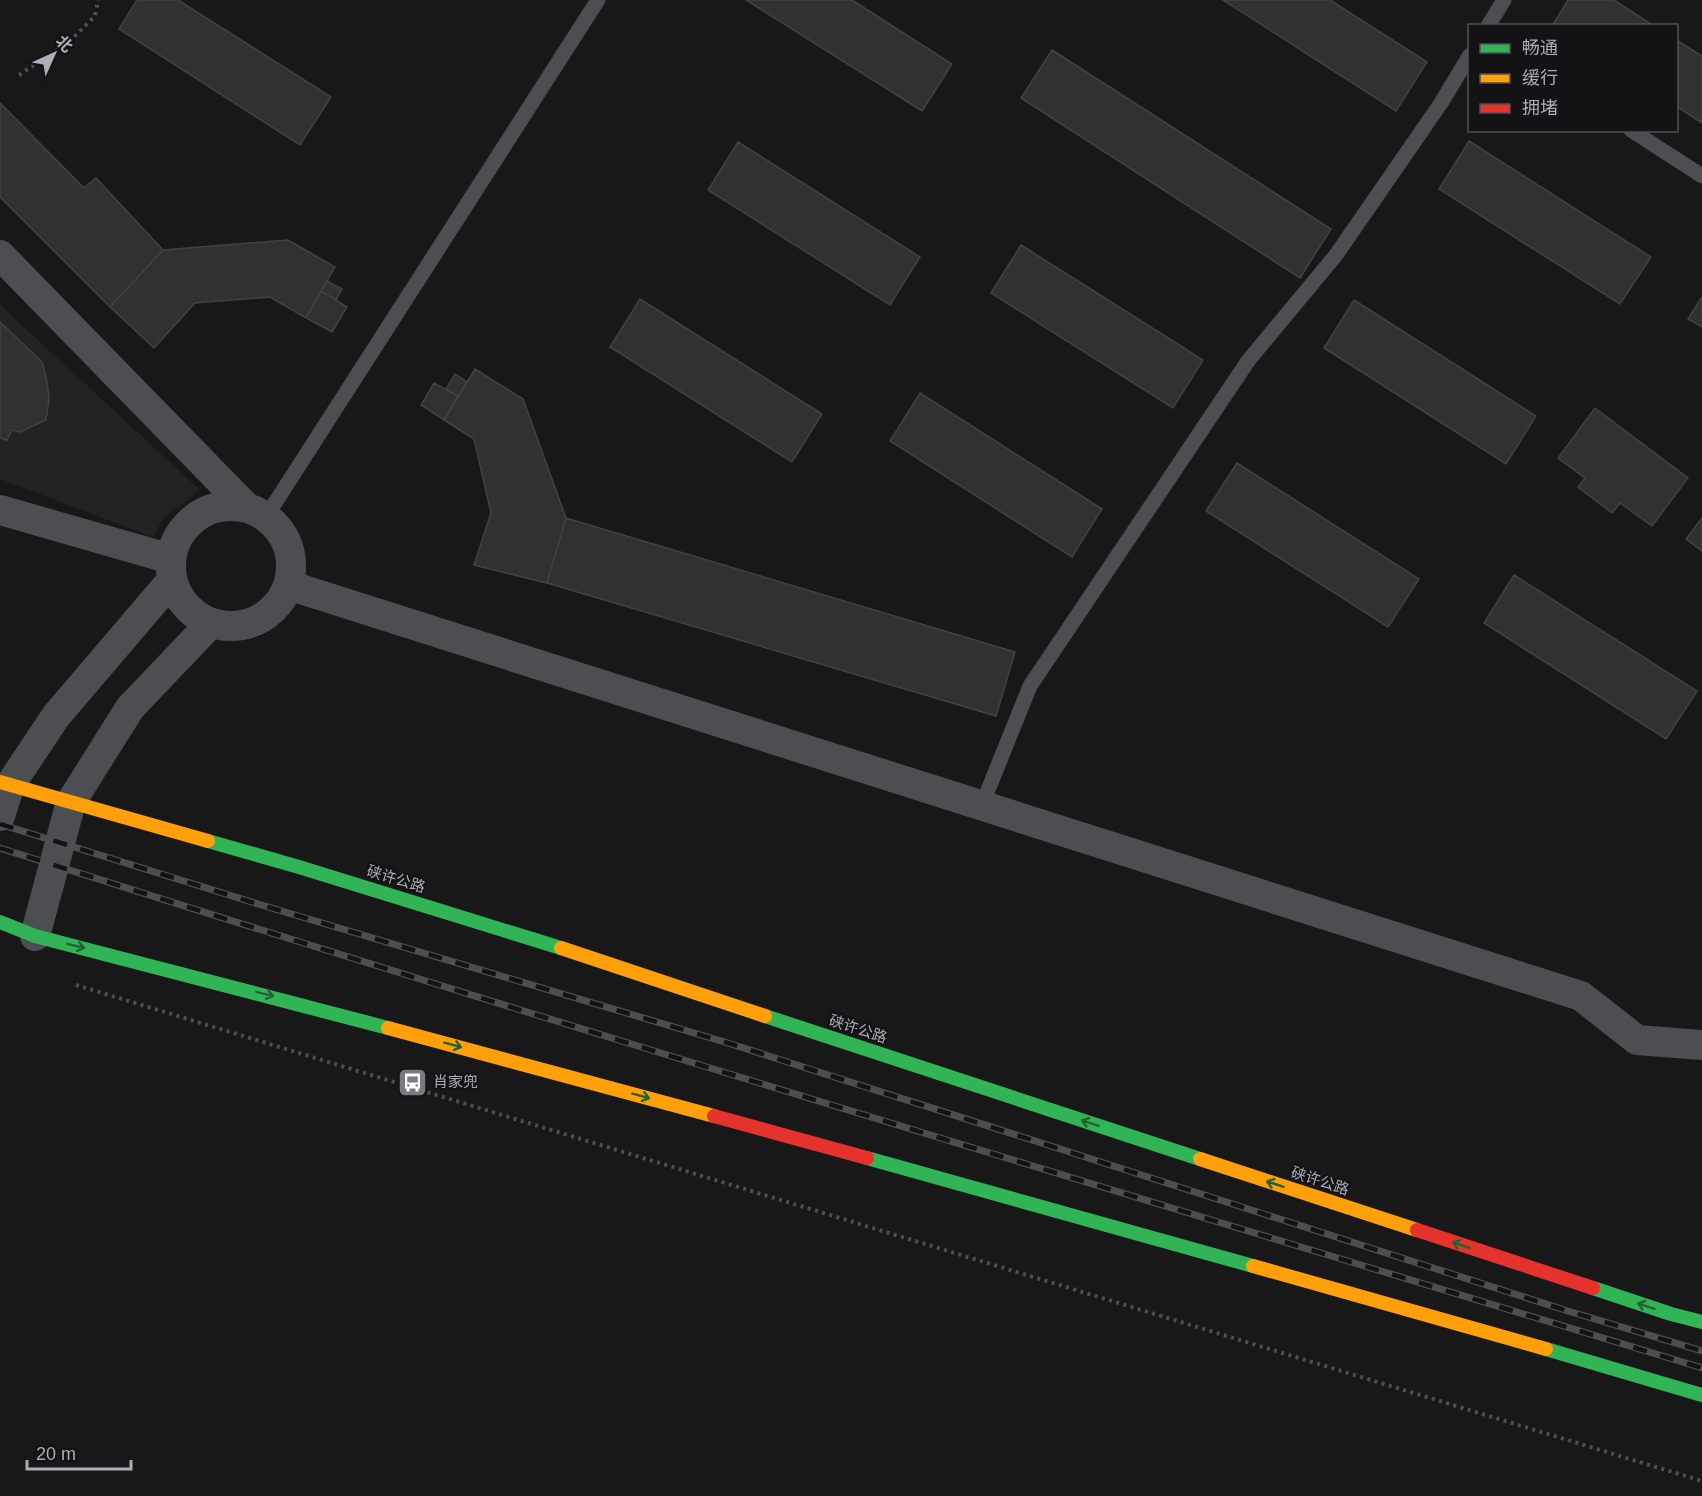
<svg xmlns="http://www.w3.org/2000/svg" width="1702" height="1496" viewBox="0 0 1702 1496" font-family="Helvetica,'Noto Sans SC',sans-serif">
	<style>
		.built { fill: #222224 }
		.building { fill: #313132; stroke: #414244; stroke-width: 1.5 }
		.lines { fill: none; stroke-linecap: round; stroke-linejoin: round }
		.path { stroke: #4e4f52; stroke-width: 4; stroke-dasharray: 3 4.5; stroke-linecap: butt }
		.lane { stroke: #4d4e51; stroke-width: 15 }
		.street { stroke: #4d4e51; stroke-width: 30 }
		.fast { stroke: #30b455; stroke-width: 14 }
		.slow { stroke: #ff9f0a; stroke-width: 14 }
		.jam { stroke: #e5322d; stroke-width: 14 }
		.rail-casing { stroke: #4e4e51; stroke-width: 7 }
		.rail { stroke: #131214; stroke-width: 4.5; stroke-dasharray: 14; stroke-linecap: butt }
		.oneway { stroke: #226334 }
		.labels { text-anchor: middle; stroke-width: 4.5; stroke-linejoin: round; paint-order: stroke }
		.street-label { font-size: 15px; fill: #abaeb8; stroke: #131214 }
		.poi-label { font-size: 15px; fill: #abaeb8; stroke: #131214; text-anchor: start }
	</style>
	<rect width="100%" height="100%" fill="#181818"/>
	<path class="built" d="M 0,305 L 200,490 L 164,517 L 153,537 L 0,479 Z"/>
	<path class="building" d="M 137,0 L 178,0 L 331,97 L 300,145 L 119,29 Z
		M 746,0 L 852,0 L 952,64 L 922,111 Z
		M 1223,0 L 1330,0 L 1427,62 L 1396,111 Z
		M 1568,0 L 1614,0 L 1654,26 L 1552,26 Z
		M 1676,40 L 1702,56 L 1702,123 L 1676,106 Z
		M 1052,50 L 1331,229 L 1300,278 L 1021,98 Z
		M 0,103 L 84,188 L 96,178 L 163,250 L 110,307 L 0,197 Z
		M 1469,141 L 1651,257 L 1620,304 L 1439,189 Z
		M 738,142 L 920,257 L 890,305 L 708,190 Z
		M 288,240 L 335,267 L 306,318 L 270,297 L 195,303 L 154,348 L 110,307 L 163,250 Z
		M 1021,245 L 1203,360 L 1173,408 L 991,293 Z
		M 327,281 L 342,289 L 336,300 L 321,291 Z
		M 321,291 L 347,307 L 332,332 L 306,318 Z
		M 1702,297 L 1702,327 L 1688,319 Z
		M 640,299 L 822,414 L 792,462 L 610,347 Z
		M 1354,300 L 1536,416 L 1506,464 L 1324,348 Z
		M 0,322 L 42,362 L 47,382 L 49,399 L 46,420 L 20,432 L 12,430 L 7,440 L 0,438 Z
		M 475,369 L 523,399 L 566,518 L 547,583 L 474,565 L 491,513 L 474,439 L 444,420 Z
		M 455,374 L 467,382 L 458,396 L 446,389 Z
		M 434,383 L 458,396 L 444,420 L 421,405 Z
		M 920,393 L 1102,509 L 1072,557 L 890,441 Z
		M 1595,408 L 1688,478 L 1652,526 L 1620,503 L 1612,513 L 1578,487 L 1585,478 L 1558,458 Z
		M 1237,463 L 1419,579 L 1388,627 L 1206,511 Z
		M 566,518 L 1015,652 L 996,716 L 547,583 Z
		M 1702,518 L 1702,551 L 1686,539 Z
		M 1514,575 L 1697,691 L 1666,739 L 1484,623 Z"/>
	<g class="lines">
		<path class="path" d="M 19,75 L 73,38 L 95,16 L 98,0
			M 76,985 L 1702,1481"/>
		<path class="lane" d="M 1488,26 L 1504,0
			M 1631,130 L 1702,176
			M 266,517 L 598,0
			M 982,805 L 1030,686 L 1248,361 L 1336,255 L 1441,103 L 1470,55"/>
		<path class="street" d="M 0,255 L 247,508
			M171 566a60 60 0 1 1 120 0a60 60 0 1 1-120 0Z
			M 0,510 L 171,559
			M 288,585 L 1581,996 L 1637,1040 L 1702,1045
			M 0,816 L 10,785 L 56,716 L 172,580
			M 35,936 L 71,802 L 130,708 L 211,623"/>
		<path class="fast" d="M 208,841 L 299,867 L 561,948
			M 0,922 L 35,936 L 388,1028
			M 765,1016 L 1200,1159
			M 867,1158 L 1253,1266
			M 1593,1288 L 1671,1314 L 1702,1322
			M 1546,1349 L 1702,1395"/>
		<path class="slow" d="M 0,782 L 208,841
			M 561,948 L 765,1016
			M 388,1028 L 714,1116
			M 1200,1159 L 1417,1230
			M 1253,1266 L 1546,1349"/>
		<path class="jam" d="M 714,1116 L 867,1158
			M 1417,1230 L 1593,1288"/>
		<defs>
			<path id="rail" d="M 0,824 L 258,904 L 728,1043 L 1568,1311 L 1702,1351
				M 0,848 C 566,1027 1134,1196 1702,1368"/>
		</defs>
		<use href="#rail" class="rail-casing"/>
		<use href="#rail" class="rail"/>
	</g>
	<defs><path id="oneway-shaft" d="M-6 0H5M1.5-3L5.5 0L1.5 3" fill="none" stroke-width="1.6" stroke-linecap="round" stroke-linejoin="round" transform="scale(1.5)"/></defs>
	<g class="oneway">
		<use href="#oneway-shaft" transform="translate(76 946) rotate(14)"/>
		<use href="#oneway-shaft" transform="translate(265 994) rotate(14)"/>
		<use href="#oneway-shaft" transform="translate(453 1045) rotate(15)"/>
		<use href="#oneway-shaft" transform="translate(641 1096) rotate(15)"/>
		<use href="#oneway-shaft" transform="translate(1090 1123) rotate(-162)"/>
		<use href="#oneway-shaft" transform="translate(1275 1184) rotate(-162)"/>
		<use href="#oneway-shaft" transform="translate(1461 1245) rotate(-162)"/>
		<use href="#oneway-shaft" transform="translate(1646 1306) rotate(-162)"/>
	</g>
	<defs>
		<symbol id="bus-square" viewBox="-11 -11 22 22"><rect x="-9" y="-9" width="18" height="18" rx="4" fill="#787a80" stroke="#131214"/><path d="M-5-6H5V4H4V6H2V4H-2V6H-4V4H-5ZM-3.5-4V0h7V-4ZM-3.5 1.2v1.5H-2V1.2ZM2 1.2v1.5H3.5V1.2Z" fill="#fff"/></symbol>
	</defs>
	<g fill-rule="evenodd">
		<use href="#bus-square" x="396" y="1066" width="33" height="33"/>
	</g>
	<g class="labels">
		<g class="street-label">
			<text transform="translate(396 879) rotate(17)" y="5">硖许公路</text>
			<text transform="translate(858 1029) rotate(18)" y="5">硖许公路</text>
			<text transform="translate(1320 1181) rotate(18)" y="5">硖许公路</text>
		</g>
		<g class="poi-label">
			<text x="433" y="1087">肖家兜</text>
		</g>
	</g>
	<rect x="1468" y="24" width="210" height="108" fill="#131214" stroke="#505056" stroke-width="1.5"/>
	<rect x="1480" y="44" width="30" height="9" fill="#30b455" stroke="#505056" stroke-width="1.5"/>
	<text x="1522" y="54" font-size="18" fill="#abaeb8">畅通</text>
	<rect x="1480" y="74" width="30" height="9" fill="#ff9f0a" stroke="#505056" stroke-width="1.5"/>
	<text x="1522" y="84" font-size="18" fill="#abaeb8">缓行</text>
	<rect x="1480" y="104" width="30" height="9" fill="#e5322d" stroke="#505056" stroke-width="1.5"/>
	<text x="1522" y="114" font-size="18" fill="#abaeb8">拥堵</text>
	<g transform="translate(54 54) rotate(45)" stroke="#131214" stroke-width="4.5" paint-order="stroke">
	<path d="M0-4.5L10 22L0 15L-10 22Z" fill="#abaeb8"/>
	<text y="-9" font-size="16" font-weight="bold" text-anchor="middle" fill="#abaeb8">北</text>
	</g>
	<path d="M27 1460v9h104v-9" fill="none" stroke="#abaeb8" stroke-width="3"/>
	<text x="36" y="1460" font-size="18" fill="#abaeb8" stroke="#131214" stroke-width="4.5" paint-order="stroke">20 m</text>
</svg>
